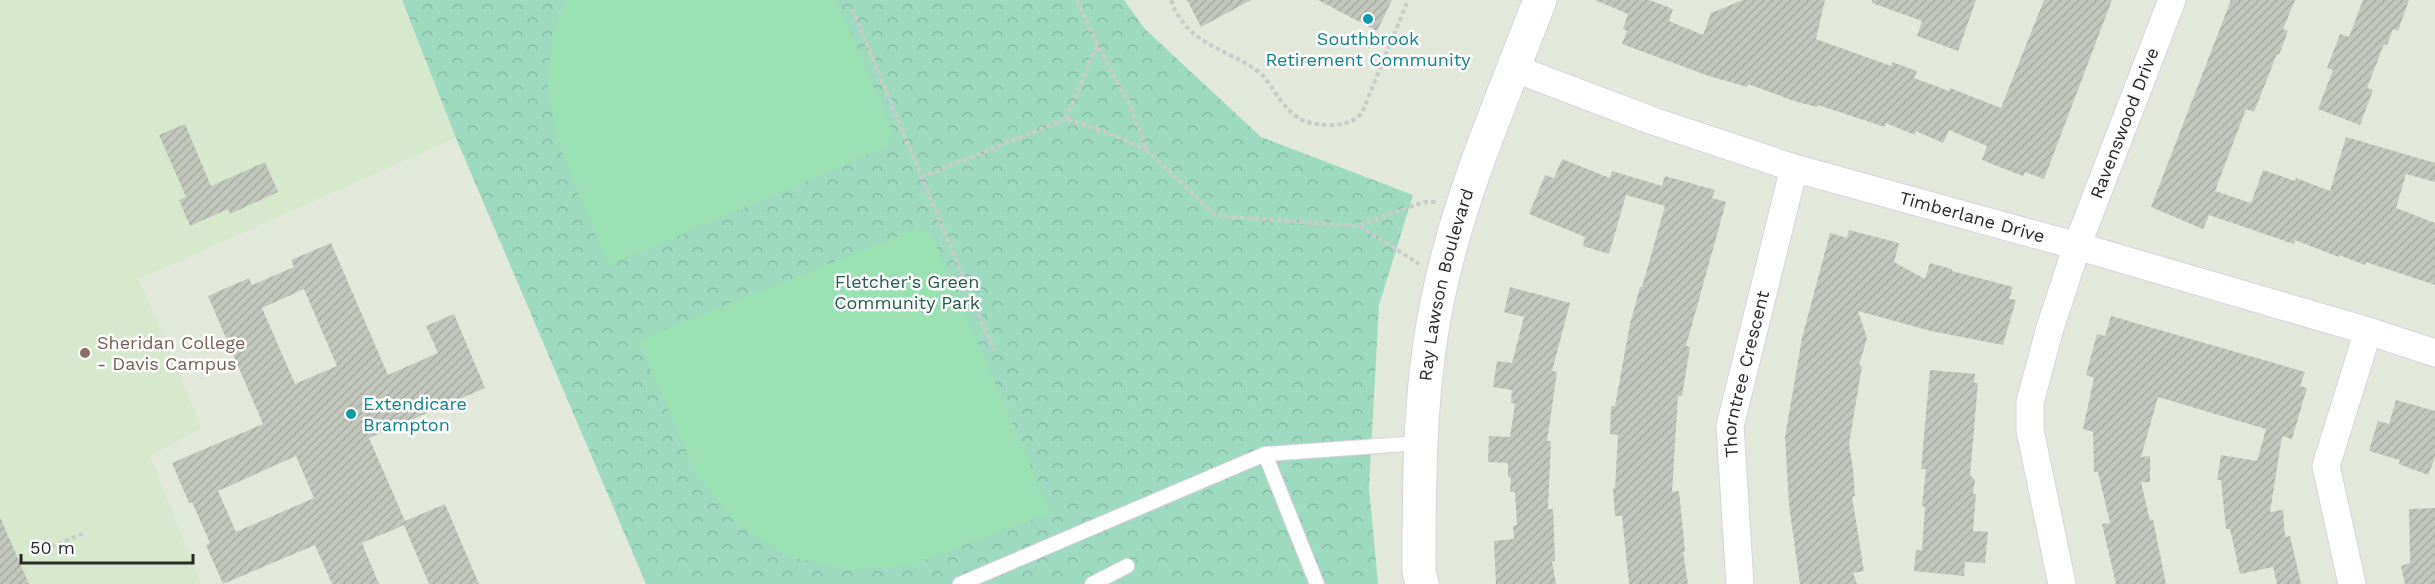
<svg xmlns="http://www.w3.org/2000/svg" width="2435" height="584" viewBox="0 0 2435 584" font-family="'Work Sans',sans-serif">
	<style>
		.education { fill: #d7e9cc }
		.forest { fill: url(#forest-crowns) }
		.pitch { fill: #99e0b2 }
		.building { fill: url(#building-hatch); fill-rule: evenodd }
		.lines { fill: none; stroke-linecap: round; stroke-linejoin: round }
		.lane-casing { stroke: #dbd0df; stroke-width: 16 }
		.street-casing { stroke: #dbd0df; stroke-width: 29 }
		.secondary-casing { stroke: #dbd0df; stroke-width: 35 }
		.path { stroke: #cbcbcb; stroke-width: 4; stroke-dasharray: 4.5 3; stroke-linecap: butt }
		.lane { stroke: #fff; stroke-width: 14 }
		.street { stroke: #fff; stroke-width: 27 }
		.secondary { stroke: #fff; stroke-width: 33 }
		.culture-dot { fill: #0f9aa8; stroke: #fff; stroke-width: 2 }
		.education-dot { fill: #8d6e63; stroke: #fff; stroke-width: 2 }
		.labels { text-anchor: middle; stroke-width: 5; stroke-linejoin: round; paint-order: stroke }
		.culture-label { font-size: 18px; fill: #0d838f; stroke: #fff }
		.street-label { font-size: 18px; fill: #282828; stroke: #fff }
		.park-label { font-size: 18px; fill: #215b4b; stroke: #fff }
		.education-label { font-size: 18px; fill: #785e54; stroke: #fff; text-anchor: start }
	</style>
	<defs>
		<pattern id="forest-crowns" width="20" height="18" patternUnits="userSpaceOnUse" patternTransform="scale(1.5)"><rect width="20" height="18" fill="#9ddac0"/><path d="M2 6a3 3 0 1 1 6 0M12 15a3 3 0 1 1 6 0" fill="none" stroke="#87bba5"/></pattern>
		<pattern id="building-hatch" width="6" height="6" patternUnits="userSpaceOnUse" patternTransform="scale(1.5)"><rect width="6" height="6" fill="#c2c7bd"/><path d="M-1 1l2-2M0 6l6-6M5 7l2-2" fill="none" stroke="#a7aba2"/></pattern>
	</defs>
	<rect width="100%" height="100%" fill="#e2e9db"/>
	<path class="education" d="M 0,0 L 402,0 L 456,138 L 139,279 L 202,428 L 150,456 L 201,584 L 0,584 Z"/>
	<path class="forest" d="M 402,0 L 1124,0 L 1145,29 L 1261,137 L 1413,195 L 1379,305 L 1369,487 L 1378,584 L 646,584 L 456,138 Z"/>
	<path class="pitch" d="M 566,0 L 837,0 L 893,132 L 886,147 L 608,266 L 558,143 L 547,89 L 552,35 Z
		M 918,228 L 931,234 L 1051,513 L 908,566 L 847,570 L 787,556 L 735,523 L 696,475 L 638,340 Z"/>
	<path class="building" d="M 1187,0 L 1251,0 L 1201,27 Z
		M 1318,0 L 1392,0 L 1377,31 Z
		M 1595,0 L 1649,0 L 1673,9 L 1669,21 L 1703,35 L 1711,13 L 1743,0 L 1825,0 L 1816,39 L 1891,66 L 1892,62 L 1917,71 L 1914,78 L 1949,91 L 1950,88 L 2001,108 L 2044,0 L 2112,0 L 2044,179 L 2025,172 L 2023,176 L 1982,160 L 1987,146 L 1949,130 L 1943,143 L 1916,131 L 1915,135 L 1886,123 L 1885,127 L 1818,105 L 1817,107 L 1794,101 L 1748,84 L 1747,87 L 1709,76 L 1622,44 L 1627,31 L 1623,29 L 1628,14 Z
		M 1872,0 L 1976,0 L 1958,51 L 1917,36 L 1922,21 L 1872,3 Z
		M 2231,0 L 2295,0 L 2283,29 L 2288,31 L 2279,55 L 2277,54 L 2254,112 L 2246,109 L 2215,191 L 2251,203 L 2263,170 L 2295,181 L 2296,178 L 2330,191 L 2346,137 L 2435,163 L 2435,182 L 2406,174 L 2396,208 L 2435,223 L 2435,285 L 2366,262 L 2365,265 L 2339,255 L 2339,257 L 2295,240 L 2294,244 L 2209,215 L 2203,229 L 2151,207 Z
		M 2363,0 L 2409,0 L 2398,31 L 2393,29 L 2387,45 L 2384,44 L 2367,88 L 2373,90 L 2360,125 L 2318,109 L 2333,70 L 2327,68 L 2340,34 L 2349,37 Z
		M 185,124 L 211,186 L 265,162 L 278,192 L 230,214 L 228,209 L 190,226 L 179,200 L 186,197 L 159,135 Z
		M 1562,159 L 1610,178 L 1612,171 L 1662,186 L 1665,176 L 1715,190 L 1712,198 L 1726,202 L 1686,346 L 1690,347 L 1682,396 L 1678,396 L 1672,492 L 1679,491 L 1685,552 L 1683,552 L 1688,584 L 1629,584 L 1622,516 L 1615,516 L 1613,488 L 1615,488 L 1618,435 L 1610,434 L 1611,406 L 1615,406 L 1630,324 L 1640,287 L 1642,287 L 1665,206 L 1626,195 L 1609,254 L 1583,246 L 1585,237 L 1529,214 L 1545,175 L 1554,178 Z
		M 1849,230 L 1899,243 L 1894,262 L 1925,279 L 1930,263 L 1952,269 L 1952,271 L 2013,287 L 2009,299 L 2016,300 L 2003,345 L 1931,331 L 1858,311 L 1867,338 L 1859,365 L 1862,366 L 1849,444 L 1853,469 L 1855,496 L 1852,497 L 1864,571 L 1853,573 L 1857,584 L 1800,584 L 1789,505 L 1785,437 L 1802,338 L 1830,233 L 1847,238 Z
		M 331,243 L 388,375 L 438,353 L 426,326 L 454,314 L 485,388 L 369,438 L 405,521 L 445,504 L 479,584 L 429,584 L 404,525 L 362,543 L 379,584 L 332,584 L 315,545 L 223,584 L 206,545 L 210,543 L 192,502 L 189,503 L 172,463 L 263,424 L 208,296 L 249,278 L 252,285 L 294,267 L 291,260 ZM 304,289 L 337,366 L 295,384 L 262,308 ZM 296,456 L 314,498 L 236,532 L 218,491 Z
		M 1510,287 L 1570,303 L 1552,371 L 1557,372 L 1547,441 L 1551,441 L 1548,509 L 1553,509 L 1555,561 L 1552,561 L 1556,584 L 1496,584 L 1494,541 L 1514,539 L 1513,526 L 1517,525 L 1515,492 L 1510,492 L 1511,477 L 1508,477 L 1508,463 L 1488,462 L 1489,436 L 1510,437 L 1515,404 L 1511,403 L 1512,390 L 1493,387 L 1497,361 L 1512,363 L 1524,317 L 1504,312 Z
		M 2111,316 L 2305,372 L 2300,386 L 2307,388 L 2292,439 L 2282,436 L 2270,512 L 2283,510 L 2285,537 L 2290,536 L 2301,584 L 2277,584 L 2273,567 L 2240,574 L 2230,529 L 2226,529 L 2221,480 L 2217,480 L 2221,455 L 2257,461 L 2266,429 L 2158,397 L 2141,457 L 2150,456 L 2150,482 L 2141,482 L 2150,521 L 2153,520 L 2166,584 L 2116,584 L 2102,524 L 2110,523 L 2098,472 L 2094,472 L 2093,432 L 2083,429 L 2094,378 L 2086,375 L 2097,334 L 2105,336 Z
		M 1930,370 L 1975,374 L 1974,383 L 1978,383 L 1970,475 L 1975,480 L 1973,494 L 1976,494 L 1973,531 L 1988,532 L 1985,563 L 1965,562 L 1964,576 L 1914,571 L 1916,550 L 1922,550 L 1925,507 L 1922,506 L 1926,469 L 1921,469 Z
		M 2396,400 L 2435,411 L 2435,458 L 2428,475 L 2399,464 L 2400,460 L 2369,451 L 2378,421 L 2389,424 Z
		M 2435,508 L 2435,584 L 2405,584 L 2401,566 L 2410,563 L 2409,509 Z
		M 0,517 L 29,584 L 0,584 Z"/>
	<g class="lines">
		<defs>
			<path id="lane" d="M 1265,454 L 1317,584
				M 960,584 L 1265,454 L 1420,443
				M 1092,584 L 1127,566"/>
			<g id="street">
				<path id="s1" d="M 1513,68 L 1653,121 L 1794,168 L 2077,246 L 2368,331 L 2435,353"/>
				<path id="s2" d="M 1740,584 L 1730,426 L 1794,168"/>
				<path id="s3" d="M 2062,584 L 2030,430 L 2030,402 L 2050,328 L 2077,246 L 2172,0"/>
				<path d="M 2352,584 L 2326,466 L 2368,331"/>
			</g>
			<g id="secondary">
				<path id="s4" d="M 1422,584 L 1419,571 C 1419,473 1419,376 1442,280 C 1464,184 1505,92 1540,0"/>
			</g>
		</defs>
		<use href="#lane" class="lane-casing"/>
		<use href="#street" class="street-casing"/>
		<use href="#secondary" class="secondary-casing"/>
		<path class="path" d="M 1077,0 L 1097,44 L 1129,103 L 1147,150 L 1216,216 L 1360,226 L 1419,264
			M 1171,0 C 1188,47 1225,46 1260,73 C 1266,78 1270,85 1274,91 C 1291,115 1299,124 1329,125 C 1343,125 1352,123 1362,113 L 1408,0
			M 852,9 L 994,351
			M 1066,119 L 1097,45
			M 921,177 L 1066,119 L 1109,133 L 1147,150
			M 1360,225 L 1424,202 L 1436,202
			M 51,547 L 84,533"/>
		<use href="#lane" class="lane"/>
		<use href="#street" class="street"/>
		<use href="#secondary" class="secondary"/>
	</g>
	<g class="culture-dot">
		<circle cx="1368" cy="19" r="6"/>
		<circle cx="351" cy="414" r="6"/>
	</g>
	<circle class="education-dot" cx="85" cy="353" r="6"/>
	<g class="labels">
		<g class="culture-label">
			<text x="1368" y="45">Southbrook<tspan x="1368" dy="21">Retirement Community</tspan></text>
			<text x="363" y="410" text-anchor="start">Extendicare<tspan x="363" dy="21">Brampton</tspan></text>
		</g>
		<g class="street-label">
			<text dy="6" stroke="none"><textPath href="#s3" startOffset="480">Ravenswood Drive</textPath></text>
			<text dy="6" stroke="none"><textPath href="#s1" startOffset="483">Timberlane Drive</textPath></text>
			<text dy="6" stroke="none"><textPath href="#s4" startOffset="302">Ray Lawson Boulevard</textPath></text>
			<text dy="6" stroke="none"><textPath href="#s2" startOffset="212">Thorntree Crescent</textPath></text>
		</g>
		<g class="park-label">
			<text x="907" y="288">Fletcher's Green<tspan x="907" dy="21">Community Park</tspan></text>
		</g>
		<g class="education-label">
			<text x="97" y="349">Sheridan College<tspan x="97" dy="21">- Davis Campus</tspan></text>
		</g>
	</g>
	<path d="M21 554v9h172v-9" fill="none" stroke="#282828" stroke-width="3"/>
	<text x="30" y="554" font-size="18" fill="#282828" stroke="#ffffff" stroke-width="4.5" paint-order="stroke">50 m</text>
</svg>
